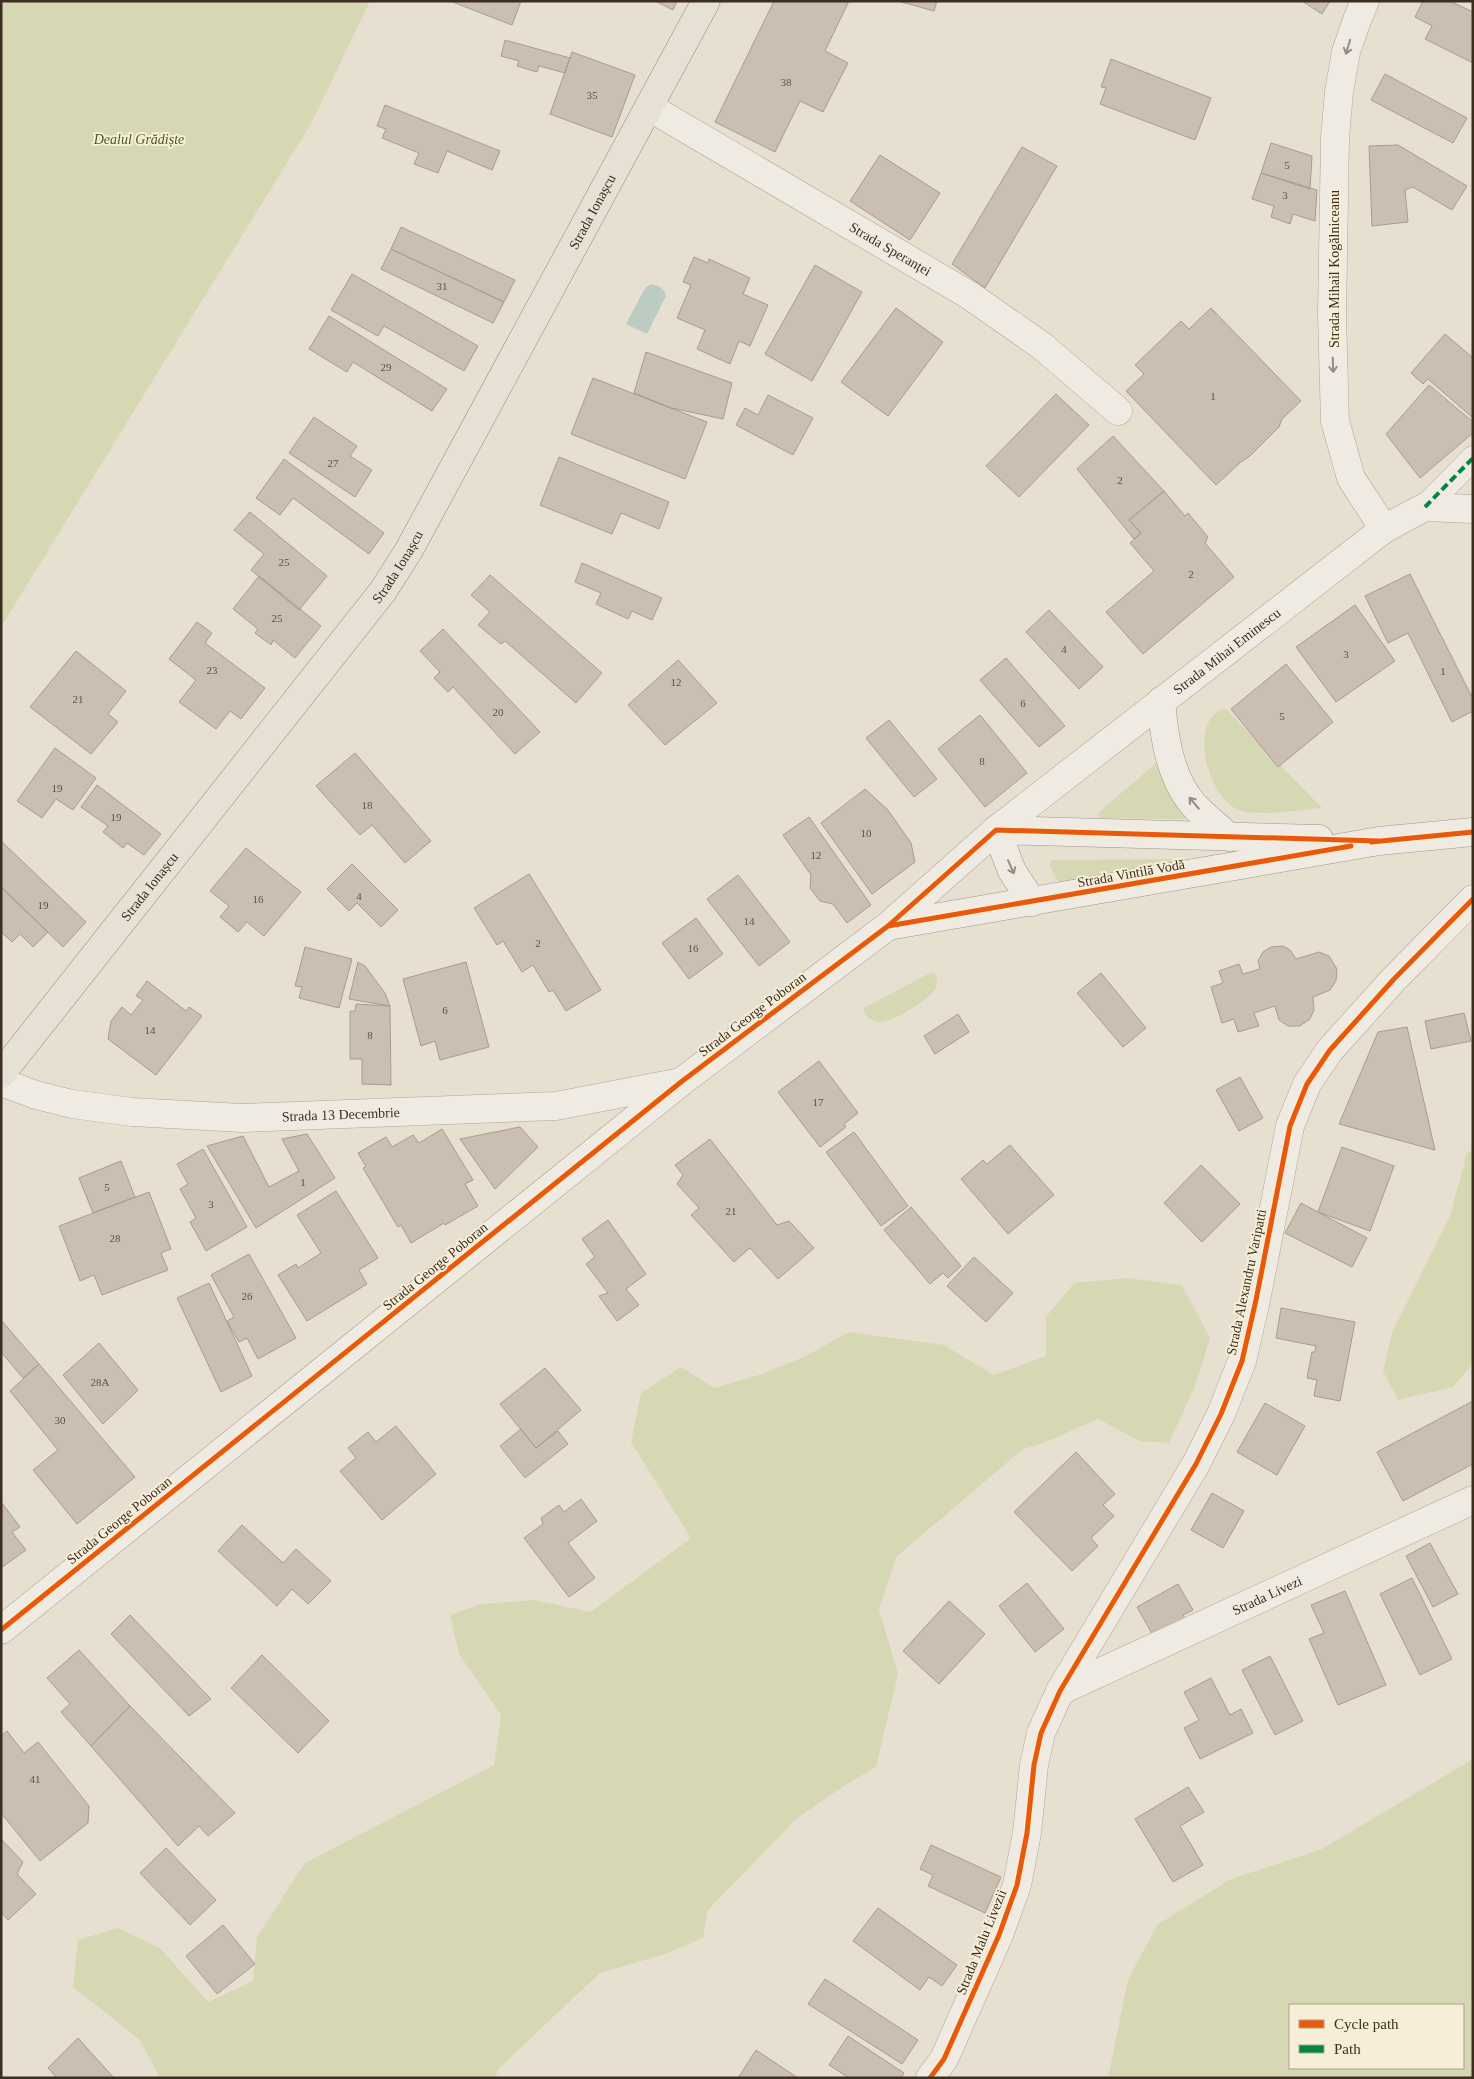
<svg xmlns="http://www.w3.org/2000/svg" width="1474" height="2079" viewBox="0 0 1474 2079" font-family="Georgia,serif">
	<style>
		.green { fill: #d6d7b3; fill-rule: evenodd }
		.water { fill: #bcccc2 }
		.building { fill: #cbbfb2; stroke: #a89c90 }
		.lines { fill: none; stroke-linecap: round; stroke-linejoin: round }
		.pedestrian-casing { stroke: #ada599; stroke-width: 25 }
		.minor-casing { stroke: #ada599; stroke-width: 29 }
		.secondary-casing { stroke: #9c958a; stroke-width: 29 }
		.primary-casing { stroke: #928b80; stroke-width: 29 }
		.pedestrian { stroke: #efebe3; stroke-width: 24 }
		.minor { stroke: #efebe3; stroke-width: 28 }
		.secondary { stroke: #efebe3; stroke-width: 28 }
		.primary { stroke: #e6e1d4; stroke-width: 28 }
		.quiet { stroke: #00873e; stroke-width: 4; stroke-dasharray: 8 4; stroke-linecap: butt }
		.cycleway-casing { stroke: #f7eed8; stroke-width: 8 }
		.cycleway { stroke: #e8590c; stroke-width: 5 }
		.oneway { stroke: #968c82 }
		.labels { text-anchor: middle; stroke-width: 4; stroke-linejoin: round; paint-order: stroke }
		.number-label { font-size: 11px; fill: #605244 }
		.park-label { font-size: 14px; font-style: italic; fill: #4d5a26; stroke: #f7eed8 }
		.street-label { font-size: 14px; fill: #3d2e20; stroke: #f7eed8 }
	</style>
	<rect width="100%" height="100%" fill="#e7e0d1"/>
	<path class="green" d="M 1,1 L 370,1 L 312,122 L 1,627 Z
		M 1225,708 L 1322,808 C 1300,810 1264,816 1242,811 C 1208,802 1186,720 1225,708 Z
		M 1163,757 L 1188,813 L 1185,819 L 1100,818 L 1097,814 Z
		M 1187,859 L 1189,862 L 1061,884 L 1054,876 L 1049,863 L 1052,860 Z
		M 932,972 L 937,976 L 936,988 C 928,1000 895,1021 881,1022 C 873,1022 868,1018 864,1012 L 864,1008 Z
		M 1473,1150 L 1473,1363 L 1453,1387 L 1398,1400 L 1383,1371 L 1392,1333 L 1450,1216 L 1467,1153 Z
		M 1127,1278 L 1182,1285 L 1210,1338 L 1195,1386 L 1169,1443 L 1140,1441 L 1098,1419 C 1073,1429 1049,1443 1023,1449 L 896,1557 L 879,1609 L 898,1674 L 876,1767 L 842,1787 L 796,1819 L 708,1910 L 703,1938 L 665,1954 L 600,1973 L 499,2068 L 495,2078 L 160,2078 L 140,2040 L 73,1987 L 78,1940 L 118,1928 L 160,1948 L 208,2002 L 253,1981 L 257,1937 L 305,1863 L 494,1765 L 501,1715 L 459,1654 L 450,1615 L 481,1604 L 533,1600 L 591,1612 L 691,1538 L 631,1442 L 641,1393 L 681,1367 L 714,1388 L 759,1375 L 804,1357 L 849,1332 L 944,1345 L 994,1375 L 1046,1356 L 1046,1317 L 1074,1283 Z
		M 1473,1759 L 1473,2078 L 1108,2078 L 1128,1980 L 1157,1925 L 1231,1879 L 1322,1849 ZM 1290,2005 L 1463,2005 L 1463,2068 L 1290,2068 Z"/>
	<path class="water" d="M 651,284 C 659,286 664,288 666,296 L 647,334 L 626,324 L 645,288 Z"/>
	<path class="building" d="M 450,1 L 521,1 L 512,25 Z
		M 655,1 L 677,1 L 673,10 Z
		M 774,1 L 849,1 L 825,51 L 848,63 L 823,112 L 800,101 L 775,152 L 715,122 Z
		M 898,1 L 937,1 L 934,11 Z
		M 1302,1 L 1330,1 L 1322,14 Z
		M 1423,1 L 1450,1 L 1473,12 L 1473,63 L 1425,39 L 1432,26 L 1415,17 Z
		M 505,40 L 570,58 L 565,73 L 539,66 L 537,72 L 517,66 L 519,61 L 501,56 Z
		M 572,52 L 635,75 L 612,137 L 550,114 Z
		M 1111,59 L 1211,98 L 1195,140 L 1100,104 L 1106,88 L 1101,87 Z
		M 1385,74 L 1467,118 L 1453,143 L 1371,100 Z
		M 385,105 L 500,151 L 492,170 L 447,151 L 438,173 L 414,164 L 419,153 L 382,138 L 386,129 L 377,126 Z
		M 1271,143 L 1312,156 L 1310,189 L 1261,173 Z
		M 1398,145 L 1467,186 L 1452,210 L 1413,187 L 1405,190 L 1408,222 L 1372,226 L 1369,146 Z
		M 1022,147 L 1057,166 L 985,288 L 952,264 Z
		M 880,155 L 940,193 L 910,240 L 850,201 Z
		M 1261,173 L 1317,190 L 1315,221 L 1293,214 L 1290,224 L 1271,217 L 1274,206 L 1252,199 Z
		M 401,227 L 515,280 L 504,302 L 391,249 Z
		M 391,249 L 504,302 L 493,323 L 381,269 Z
		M 694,257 L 708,263 L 709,259 L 750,278 L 743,294 L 768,305 L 750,346 L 739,341 L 730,364 L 697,349 L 705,330 L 677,318 L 691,285 L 683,282 Z
		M 815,265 L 862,292 L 812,381 L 765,354 Z
		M 352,274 L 478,346 L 464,371 L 384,326 L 378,336 L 331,310 Z
		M 896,308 L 943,342 L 888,416 L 841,382 Z
		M 1211,308 L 1301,401 L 1282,419 L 1279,427 L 1250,456 L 1242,461 L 1216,485 L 1126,391 L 1144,374 L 1135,365 L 1181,321 L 1189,329 Z
		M 329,316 L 447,389 L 432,411 L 353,362 L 347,372 L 309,349 Z
		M 1445,334 L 1473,358 L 1473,418 L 1428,379 L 1423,384 L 1411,373 Z
		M 646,352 L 732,383 L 723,419 L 671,408 L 634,393 Z
		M 593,378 L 707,422 L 685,479 L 571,434 Z
		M 1429,385 L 1473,422 L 1473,433 L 1420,478 L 1386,434 Z
		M 1056,394 L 1089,425 L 1019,497 L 986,466 Z
		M 768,395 L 813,418 L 793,455 L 736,425 L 745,408 L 758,415 Z
		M 314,417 L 357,446 L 350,456 L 372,470 L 355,497 L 289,453 Z
		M 1113,436 L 1164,491 L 1129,520 L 1141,533 L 1134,539 L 1077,469 Z
		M 559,457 L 669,502 L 659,529 L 621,513 L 612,534 L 540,505 Z
		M 284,459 L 384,533 L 369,554 L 293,498 L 280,515 L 256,498 Z
		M 1164,491 L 1185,516 L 1188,513 L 1208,537 L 1205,543 L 1234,577 L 1143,654 L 1106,612 L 1154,571 L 1130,543 L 1141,533 L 1129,520 Z
		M 250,512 L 327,576 L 299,610 L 251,570 L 264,554 L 234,530 Z
		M 582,563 L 662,598 L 652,620 L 632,611 L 628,619 L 596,604 L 601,593 L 575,582 Z
		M 1410,574 L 1473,699 L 1473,711 L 1452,722 L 1408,633 L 1388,643 L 1365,596 Z
		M 490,575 L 602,673 L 576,703 L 505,641 L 501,644 L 478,625 L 490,612 L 471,595 Z
		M 259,576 L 321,626 L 295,658 L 273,640 L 271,645 L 255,633 L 258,629 L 233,609 Z
		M 1355,605 L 1395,661 L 1336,702 L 1296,647 Z
		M 1049,610 L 1103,667 L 1079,689 L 1026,632 Z
		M 197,622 L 212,633 L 205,643 L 265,688 L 241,719 L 230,711 L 216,729 L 179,702 L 196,680 L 169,659 Z
		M 443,629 L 540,732 L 515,754 L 453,687 L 448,692 L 434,678 L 440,672 L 420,651 Z
		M 76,651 L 126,691 L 108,714 L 118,722 L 91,754 L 30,707 Z
		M 1006,658 L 1065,726 L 1039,747 L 980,680 Z
		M 678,660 L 717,703 L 665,745 L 628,705 Z
		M 1286,664 L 1333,722 L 1278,767 L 1231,709 Z
		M 980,715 L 1027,773 L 985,807 L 938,749 Z
		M 889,720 L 937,779 L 914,797 L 866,738 Z
		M 55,748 L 96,778 L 73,810 L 56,799 L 42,818 L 17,801 Z
		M 355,753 L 431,841 L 405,863 L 372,825 L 360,835 L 316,786 Z
		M 97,785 L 161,834 L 144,855 L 127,843 L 123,848 L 103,832 L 108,826 L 81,807 Z
		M 865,789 L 888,810 L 911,843 L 915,862 L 872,894 L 821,823 Z
		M 809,817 L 871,905 L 847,923 L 833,904 L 820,901 L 810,888 L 811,875 L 783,835 Z
		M 1,841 L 86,922 L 63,947 L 1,887 Z
		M 246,848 L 301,892 L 264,936 L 247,922 L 238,932 L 220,917 L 229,906 L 210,891 Z
		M 352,864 L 398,910 L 381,927 L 357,903 L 349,911 L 327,889 Z
		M 529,874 L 601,990 L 566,1011 L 553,990 L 549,992 L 533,965 L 522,972 L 503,941 L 497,945 L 474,908 Z
		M 738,875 L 790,942 L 759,966 L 707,899 Z
		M 1,887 L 48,932 L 33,947 L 20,934 L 12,942 L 1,932 Z
		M 696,918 L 723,954 L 689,979 L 662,943 Z
		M 1283,946 L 1290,950 L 1296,959 L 1319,952 L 1329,956 L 1337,969 L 1336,981 L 1330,990 L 1313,997 L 1314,1010 L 1310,1019 L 1300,1026 L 1288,1026 L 1279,1020 L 1275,1006 L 1254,1013 L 1259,1026 L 1238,1032 L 1234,1019 L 1222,1023 L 1211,987 L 1223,983 L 1219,971 L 1239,964 L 1243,974 L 1260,969 L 1258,961 L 1263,952 L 1271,947 Z
		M 305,947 L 352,959 L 339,1008 L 299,998 L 302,987 L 295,986 Z
		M 358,962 L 365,966 L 385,993 L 390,1006 L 349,999 Z
		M 466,962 L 489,1047 L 440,1060 L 435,1041 L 421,1046 L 403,979 Z
		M 1101,973 L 1146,1028 L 1123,1047 L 1077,993 Z
		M 147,981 L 186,1011 L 189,1007 L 202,1016 L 156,1075 L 108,1039 L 111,1021 L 122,1007 L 131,1015 L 143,1000 L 136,996 Z
		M 356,1004 L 390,1006 L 391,1085 L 362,1084 L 362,1059 L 350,1059 L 350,1011 L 355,1011 Z
		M 1464,1013 L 1471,1041 L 1431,1049 L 1425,1021 Z
		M 958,1014 L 969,1032 L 935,1054 L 924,1036 Z
		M 1407,1027 L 1435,1150 L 1339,1124 L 1378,1032 Z
		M 819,1061 L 858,1113 L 844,1124 L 846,1127 L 820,1147 L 778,1092 Z
		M 1240,1077 L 1263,1118 L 1239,1131 L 1216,1090 Z
		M 520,1127 L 538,1147 L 495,1189 L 460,1139 Z
		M 442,1129 L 473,1180 L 465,1184 L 478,1206 L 445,1225 L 444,1223 L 411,1243 L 401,1225 L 398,1227 L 363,1168 L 366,1167 L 358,1153 L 386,1137 L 392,1147 L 413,1135 L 419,1143 Z
		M 854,1132 L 908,1206 L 881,1226 L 826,1152 Z
		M 307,1134 L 335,1178 L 256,1228 L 207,1146 L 243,1136 L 269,1187 L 299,1171 L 282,1139 Z
		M 710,1139 L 777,1225 L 789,1221 L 814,1248 L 778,1279 L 750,1248 L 734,1262 L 691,1215 L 699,1208 L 677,1184 L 683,1175 L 675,1165 Z
		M 1010,1145 L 1054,1195 L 1008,1234 L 961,1179 L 983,1160 L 987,1164 Z
		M 1342,1147 L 1394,1166 L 1370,1231 L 1318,1212 Z
		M 203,1149 L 247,1227 L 206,1251 L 190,1222 L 196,1218 L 180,1189 L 188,1184 L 177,1164 Z
		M 121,1161 L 135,1197 L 93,1213 L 79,1178 Z
		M 1201,1165 L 1240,1204 L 1202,1242 L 1164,1203 Z
		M 336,1191 L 378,1258 L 359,1270 L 367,1284 L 307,1321 L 278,1275 L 296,1264 L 298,1268 L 321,1253 L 297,1215 Z
		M 149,1192 L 171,1249 L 161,1253 L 168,1270 L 102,1295 L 94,1275 L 80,1281 L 59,1226 Z
		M 1301,1203 L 1367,1238 L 1352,1267 L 1285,1233 Z
		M 911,1207 L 961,1266 L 948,1278 L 943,1273 L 930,1284 L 884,1230 Z
		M 608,1220 L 646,1274 L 626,1289 L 639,1305 L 617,1321 L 599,1296 L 608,1293 L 586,1264 L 595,1257 L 582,1239 Z
		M 249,1254 L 296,1338 L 258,1359 L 247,1338 L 239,1342 L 227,1321 L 234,1317 L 211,1275 Z
		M 974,1257 L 1013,1293 L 986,1322 L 947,1286 Z
		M 209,1283 L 252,1376 L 221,1392 L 177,1298 Z
		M 1281,1308 L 1355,1322 L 1340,1401 L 1314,1396 L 1317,1380 L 1307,1378 L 1312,1352 L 1315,1352 L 1316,1346 L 1276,1338 Z
		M 1,1320 L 39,1364 L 23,1378 L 1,1352 Z
		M 99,1343 L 138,1390 L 103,1424 L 63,1375 Z
		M 39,1364 L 135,1477 L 77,1524 L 33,1470 L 58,1450 L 10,1391 Z
		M 545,1368 L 581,1410 L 536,1448 L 500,1404 Z
		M 1473,1401 L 1473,1464 L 1403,1501 L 1377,1452 Z
		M 1265,1403 L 1305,1426 L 1277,1475 L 1237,1452 Z
		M 396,1426 L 436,1474 L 382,1520 L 340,1471 L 356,1458 L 348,1448 L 368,1432 L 376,1442 Z
		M 521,1429 L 536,1448 L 558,1431 L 568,1444 L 525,1478 L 500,1446 Z
		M 1076,1452 L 1115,1494 L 1103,1505 L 1114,1516 L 1091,1538 L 1098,1546 L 1072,1571 L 1014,1512 Z
		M 1212,1493 L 1244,1511 L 1223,1548 L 1191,1530 Z
		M 581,1499 L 597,1521 L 568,1543 L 595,1578 L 569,1597 L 524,1538 L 543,1524 L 541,1518 L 559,1505 L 564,1512 Z
		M 2,1503 L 20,1527 L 12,1532 L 26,1550 L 1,1568 Z
		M 242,1525 L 283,1563 L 296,1549 L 331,1581 L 308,1604 L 292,1589 L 277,1606 L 218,1551 Z
		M 1430,1543 L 1458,1594 L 1433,1607 L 1406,1556 Z
		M 1412,1578 L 1452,1659 L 1420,1675 L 1380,1594 Z
		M 1027,1583 L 1064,1629 L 1035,1652 L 999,1606 Z
		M 1178,1584 L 1193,1610 L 1183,1615 L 1187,1621 L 1155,1639 L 1137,1607 Z
		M 1345,1591 L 1386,1685 L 1338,1705 L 1309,1639 L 1324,1633 L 1311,1605 Z
		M 949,1601 L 985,1634 L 939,1684 L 903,1651 Z
		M 130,1615 L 211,1699 L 189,1716 L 111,1634 Z
		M 79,1650 L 130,1706 L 91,1746 L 61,1712 L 70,1704 L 47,1678 Z
		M 262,1655 L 329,1721 L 298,1753 L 231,1688 Z
		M 1270,1656 L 1303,1721 L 1275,1735 L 1242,1670 Z
		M 1211,1678 L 1230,1715 L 1241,1709 L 1253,1733 L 1200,1759 L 1184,1728 L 1199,1720 L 1184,1692 Z
		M 130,1706 L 235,1813 L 208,1836 L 199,1826 L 178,1846 L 91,1746 Z
		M 7,1731 L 24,1753 L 38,1742 L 89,1806 L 88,1823 L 40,1861 L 1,1813 L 1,1736 Z
		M 1188,1787 L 1204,1812 L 1180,1826 L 1203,1865 L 1173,1882 L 1135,1819 Z
		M 1,1839 L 23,1862 L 17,1874 L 36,1894 L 8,1920 L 1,1912 Z
		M 931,1845 L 1001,1877 L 985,1913 L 928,1886 L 933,1875 L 920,1869 Z
		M 166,1848 L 216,1900 L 190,1925 L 140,1873 Z
		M 878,1908 L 957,1965 L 942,1986 L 929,1977 L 920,1990 L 853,1941 Z
		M 223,1925 L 255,1964 L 217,1994 L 186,1956 Z
		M 825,1979 L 918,2040 L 902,2064 L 808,2004 Z
		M 848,2036 L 904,2073 L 901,2078 L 849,2078 L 829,2065 Z
		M 78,2038 L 114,2078 L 57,2078 L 48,2068 Z
		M 756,2050 L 798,2078 L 738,2078 Z"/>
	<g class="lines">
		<defs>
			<path id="pedestrian" d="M 1425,507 L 1473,458"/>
			<g id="minor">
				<path d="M 1365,1 L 1357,20 L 1346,52 L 1339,92 L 1335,138 L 1332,315 L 1335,421 L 1351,478 L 1384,529"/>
				<path id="s1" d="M 649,107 L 969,295 L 1042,346 L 1118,411"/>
				<path id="s2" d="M 996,830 L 1384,529 L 1425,507 L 1473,509"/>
				<path id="s3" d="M 1,1082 L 36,1095 L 72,1104 L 132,1112 L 242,1118 L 556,1106 L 681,1082"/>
				<path id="s4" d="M 1060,1691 L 1473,1500"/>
				<path d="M 930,2078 L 944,2059 L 999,1935 L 1017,1885 L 1027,1833 L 1034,1765 L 1041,1733 L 1060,1691 L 1196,1464 L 1221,1414 L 1242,1361 L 1256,1300 L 1290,1126 L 1307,1084 L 1330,1050 L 1394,979 L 1473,899"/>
			</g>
			<path id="secondary" d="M 1161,701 C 1164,735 1169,775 1192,803 C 1202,815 1217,826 1229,837
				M 996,830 L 1319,839
				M 996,830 L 1012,871 L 1032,902
				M 888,926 L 1379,841 L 1473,832
				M 1,1630 L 681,1082 L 888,926 L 996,830"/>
			<g id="primary">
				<path id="s5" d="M 1,1074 L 383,591 L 409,550 L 706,1"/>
			</g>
		</defs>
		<use href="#pedestrian" class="pedestrian-casing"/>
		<use href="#minor" class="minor-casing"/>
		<use href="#secondary" class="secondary-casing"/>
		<use href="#primary" class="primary-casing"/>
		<use href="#pedestrian" class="pedestrian"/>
		<use href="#minor" class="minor"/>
		<use href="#secondary" class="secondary"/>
		<use href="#primary" class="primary"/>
		<path class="quiet" d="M 1425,507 L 1473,458"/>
		<defs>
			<path id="cycleway" d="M 1371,842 L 1473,832
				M 888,926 L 1351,846
				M 1,1630 L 681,1082 L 888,926 L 996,830 L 1379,841
				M 930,2078 L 944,2059 L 999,1935 L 1017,1885 L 1027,1833 L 1034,1765 L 1041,1733 L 1060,1691 L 1196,1464 L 1221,1414 L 1242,1361 L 1256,1300 L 1290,1126 L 1307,1084 L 1330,1050 L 1394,979 L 1473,899"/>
		</defs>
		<use href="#cycleway" class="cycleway-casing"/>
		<use href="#cycleway" class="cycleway"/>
	</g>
	<defs><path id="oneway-shaft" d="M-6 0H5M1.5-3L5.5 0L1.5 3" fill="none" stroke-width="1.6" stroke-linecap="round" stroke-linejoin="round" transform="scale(1.25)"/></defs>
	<g class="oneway">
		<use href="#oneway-shaft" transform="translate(1348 47) rotate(107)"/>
		<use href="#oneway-shaft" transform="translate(1333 365) rotate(88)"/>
		<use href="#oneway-shaft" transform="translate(1194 803) rotate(-130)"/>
		<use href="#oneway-shaft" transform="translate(1011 867) rotate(66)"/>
	</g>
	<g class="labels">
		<g class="number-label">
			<text x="786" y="86">38</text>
			<text x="592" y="99">35</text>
			<text x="1287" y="169">5</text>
			<text x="1285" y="199">3</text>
			<text x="442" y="290">31</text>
			<text x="386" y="371">29</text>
			<text x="1213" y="400">1</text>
			<text x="333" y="467">27</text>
			<text x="1120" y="484">2</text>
			<text x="284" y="566">25</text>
			<text x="1191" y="578">2</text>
			<text x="277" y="622">25</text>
			<text x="1064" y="653">4</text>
			<text x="1346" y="658">3</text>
			<text x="212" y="674">23</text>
			<text x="1443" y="675">1</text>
			<text x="676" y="686">12</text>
			<text x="78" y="703">21</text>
			<text x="1023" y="707">6</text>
			<text x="498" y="716">20</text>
			<text x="1282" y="720">5</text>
			<text x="982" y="765">8</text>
			<text x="57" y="792">19</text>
			<text x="367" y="809">18</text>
			<text x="116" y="821">19</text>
			<text x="866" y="837">10</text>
			<text x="816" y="859">12</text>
			<text x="359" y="900">4</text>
			<text x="258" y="903">16</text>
			<text x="43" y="909">19</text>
			<text x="749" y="925">14</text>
			<text x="538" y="947">2</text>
			<text x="693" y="952">16</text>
			<text x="445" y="1014">6</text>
			<text x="150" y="1034">14</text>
			<text x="370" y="1039">8</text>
			<text x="818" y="1106">17</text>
			<text x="303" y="1186">1</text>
			<text x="107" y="1191">5</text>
			<text x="211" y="1208">3</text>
			<text x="731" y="1215">21</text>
			<text x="115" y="1242">28</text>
			<text x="247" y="1300">26</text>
			<text x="100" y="1386">28A</text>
			<text x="60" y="1424">30</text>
			<text x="35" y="1783">41</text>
		</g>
		<g class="park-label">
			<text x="139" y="144">Dealul Grădiște</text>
		</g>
		<g class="street-label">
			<text dy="5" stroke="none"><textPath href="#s5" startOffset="1049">Strada Ionașcu</textPath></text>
			<text dy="5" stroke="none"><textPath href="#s1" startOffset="280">Strada Speranței</textPath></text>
			<text transform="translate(1334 269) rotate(-90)" y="5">Strada Mihail Kogălniceanu</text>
			<text dy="5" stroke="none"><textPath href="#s5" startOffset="644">Strada Ionașcu</textPath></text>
			<text dy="5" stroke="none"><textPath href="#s2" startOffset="292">Strada Mihai Eminescu</textPath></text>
			<text transform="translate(1131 873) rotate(-10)" y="5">Strada Vintilă Vodă</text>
			<text dy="5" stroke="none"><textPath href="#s5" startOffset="239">Strada Ionașcu</textPath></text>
			<text transform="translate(752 1014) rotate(-37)" y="5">Strada George Poboran</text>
			<text dy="5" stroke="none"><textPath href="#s3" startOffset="344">Strada 13 Decembrie</textPath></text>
			<text transform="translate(435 1266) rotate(-39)" y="5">Strada George Poboran</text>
			<text transform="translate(1246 1282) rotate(-78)" y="5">Strada Alexandru Varipatti</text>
			<text transform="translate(119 1520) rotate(-39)" y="5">Strada George Poboran</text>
			<text dy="5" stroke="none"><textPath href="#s4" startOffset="228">Strada Livezi</textPath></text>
			<text transform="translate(981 1942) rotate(-68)" y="5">Strada Malu Livezii</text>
		</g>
	</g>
	<rect width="1474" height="2079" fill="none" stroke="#3d2e20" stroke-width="5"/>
	<rect x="1289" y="2004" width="175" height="65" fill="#f7eed8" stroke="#ada18e"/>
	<rect x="1299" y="2020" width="25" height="8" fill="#e8590c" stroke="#ada18e"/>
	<text x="1334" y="2029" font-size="15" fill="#3d2e20">Cycle path</text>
	<rect x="1299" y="2045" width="25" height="8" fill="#00873e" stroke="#ada18e"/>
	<text x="1334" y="2054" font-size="15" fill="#3d2e20">Path</text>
</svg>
